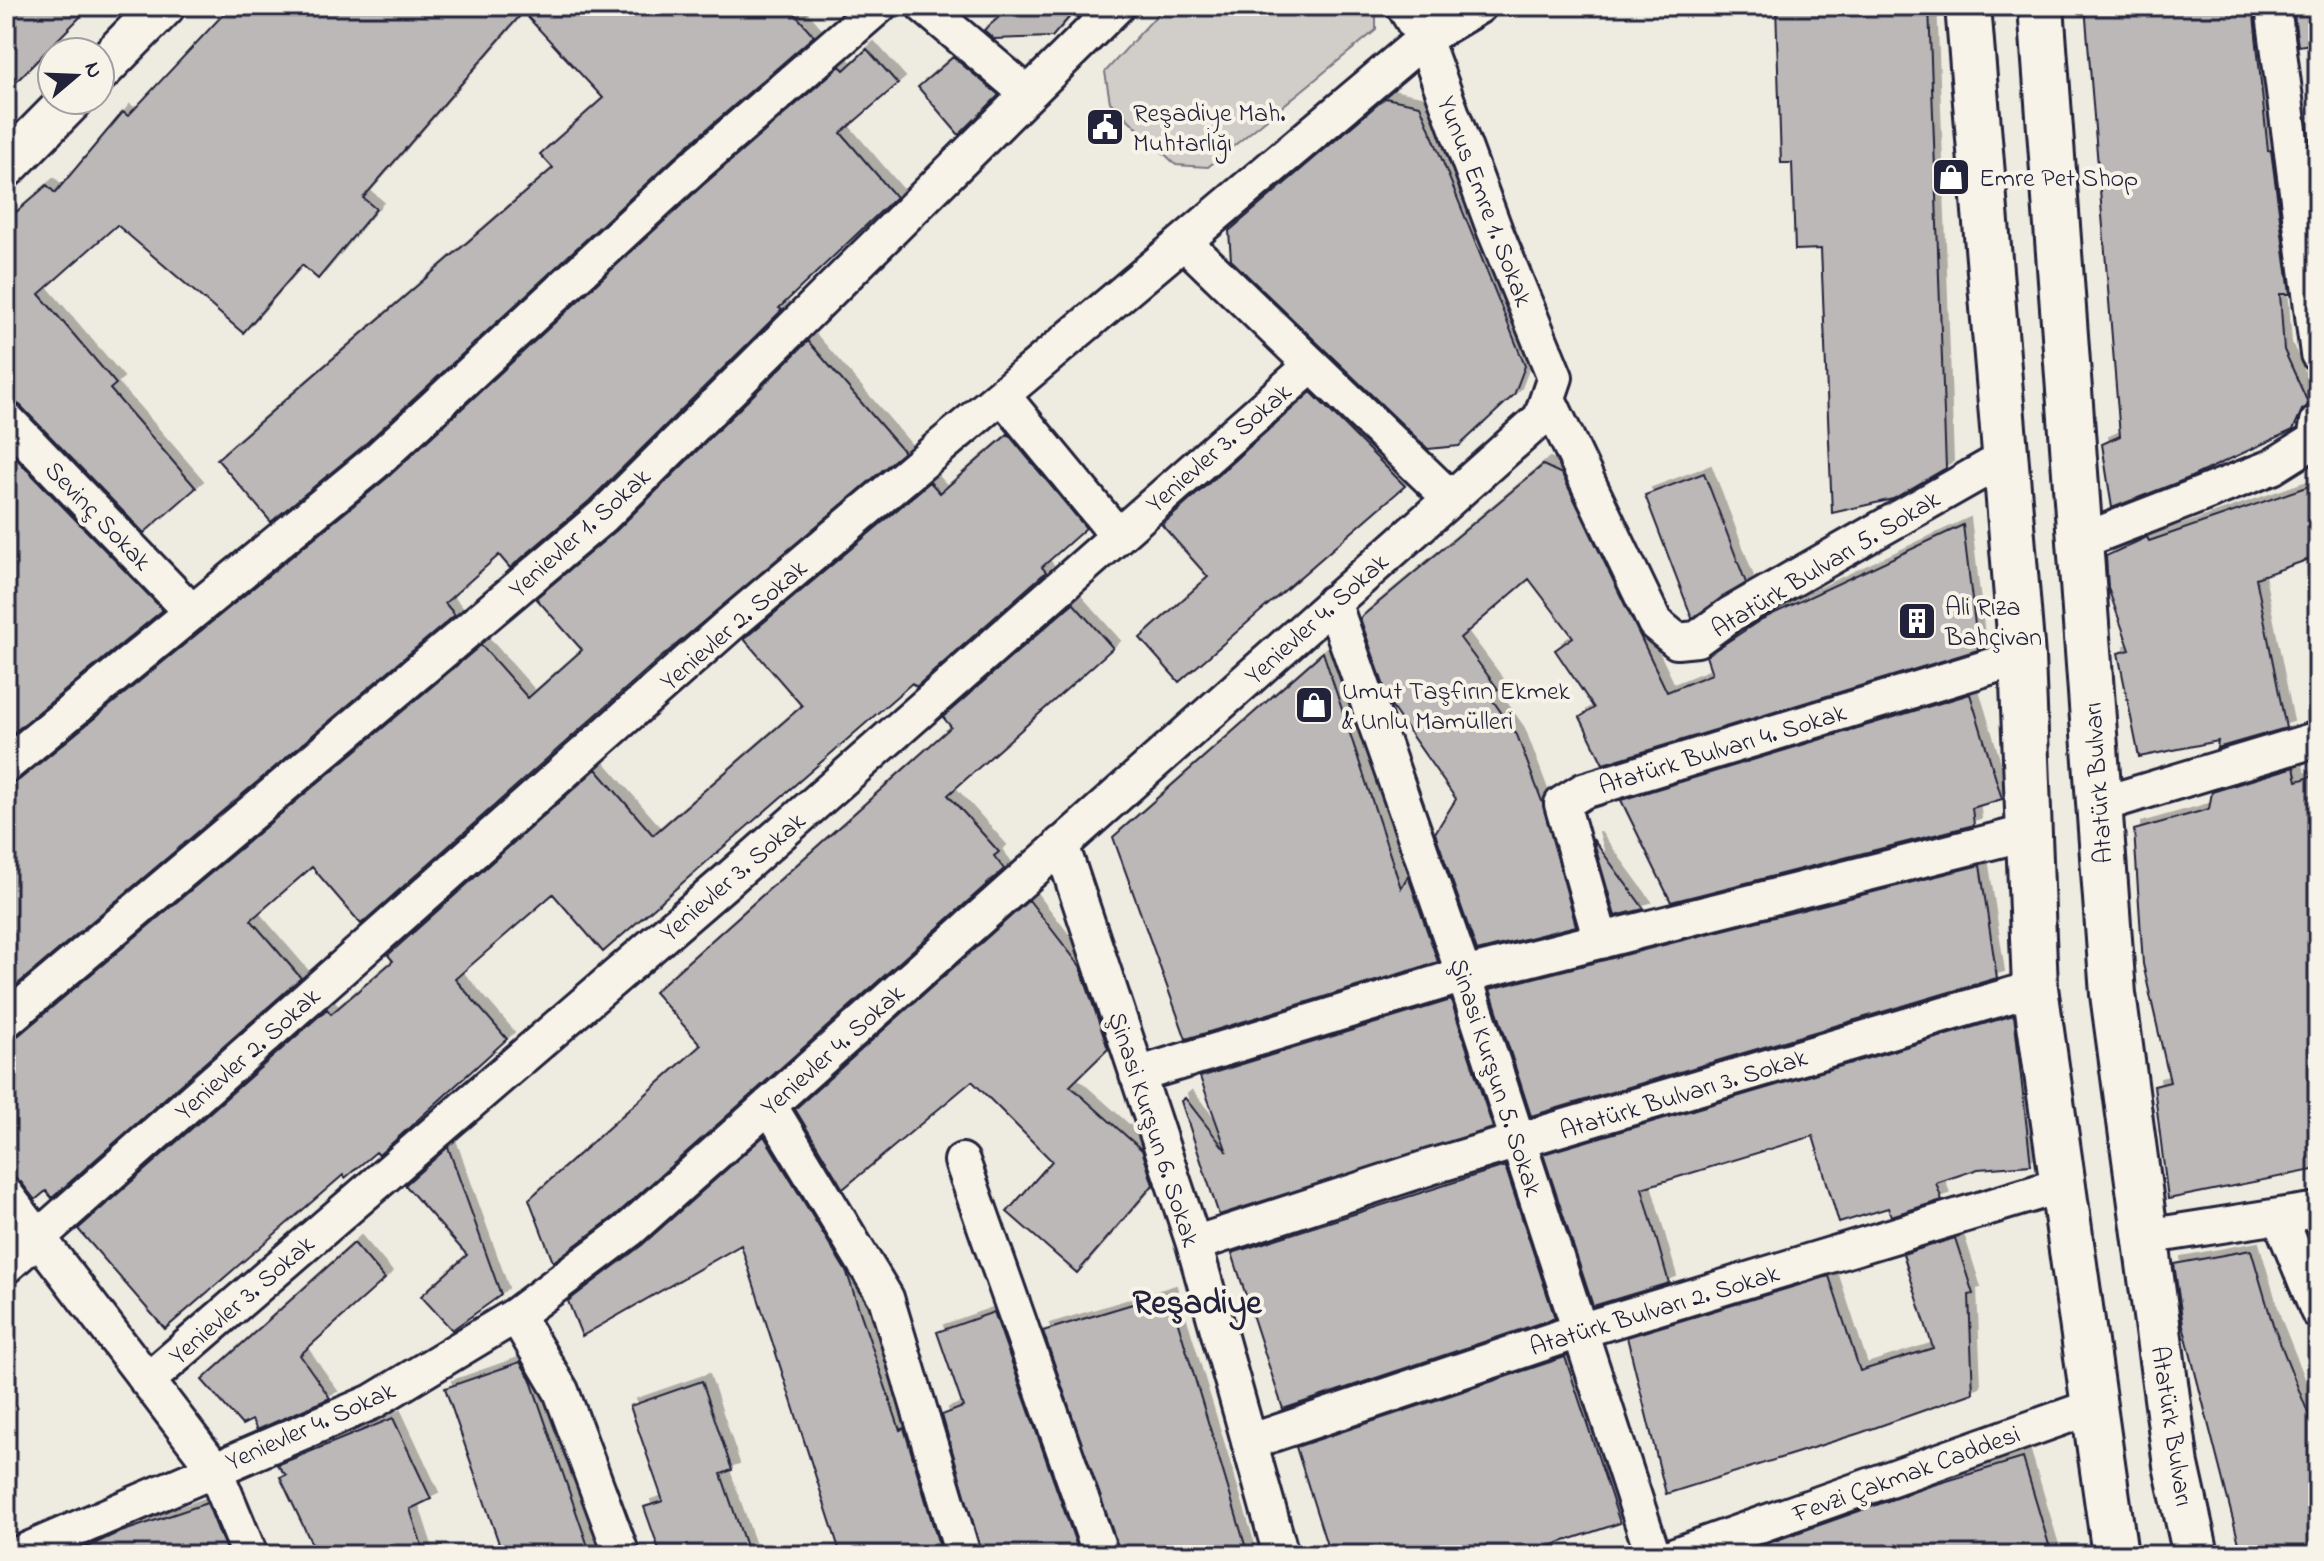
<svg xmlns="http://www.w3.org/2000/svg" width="2324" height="1561" viewBox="0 0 2324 1561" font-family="'Indie Flower',sans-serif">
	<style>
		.green { fill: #d1cdc9; stroke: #7a7882; stroke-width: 2 }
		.building { fill: #bbb8b7; stroke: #22223b; stroke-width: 2; filter: url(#shadow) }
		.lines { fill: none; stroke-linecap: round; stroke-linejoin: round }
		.minor-casing { stroke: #22223b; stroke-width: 40 }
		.tertiary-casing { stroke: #22223b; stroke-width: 48 }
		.primary-casing { stroke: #22223b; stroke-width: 50 }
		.minor { stroke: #f7f3e8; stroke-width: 34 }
		.tertiary { stroke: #f7f3e8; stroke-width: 42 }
		.primary { stroke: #f7f3e8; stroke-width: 44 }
		.labels { text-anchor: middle; stroke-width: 8; stroke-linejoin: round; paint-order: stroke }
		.poi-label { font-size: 26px; fill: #22223b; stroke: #f7f3e8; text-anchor: start }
		.street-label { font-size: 26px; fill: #22223b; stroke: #f7f3e8 }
		.district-label { font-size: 34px; font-weight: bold; fill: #22223b; stroke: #f7f3e8 }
	</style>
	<defs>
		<filter id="shadow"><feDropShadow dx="7" dy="-7" stdDeviation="0" flood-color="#0004"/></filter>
	</defs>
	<rect width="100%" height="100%" fill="#eeebe1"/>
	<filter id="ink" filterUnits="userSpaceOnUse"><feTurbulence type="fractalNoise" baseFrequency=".0125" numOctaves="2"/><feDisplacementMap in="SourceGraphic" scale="16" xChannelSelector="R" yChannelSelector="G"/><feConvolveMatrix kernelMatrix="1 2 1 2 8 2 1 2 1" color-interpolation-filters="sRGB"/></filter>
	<g filter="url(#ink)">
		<path class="green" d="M 1165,6 L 1376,6 L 1376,30 L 1208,167 L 1176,165 L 1110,102 L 1105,72 Z"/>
		<path class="building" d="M 6,6 L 91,6 L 6,92 Z
			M 231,6 L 788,6 L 814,36 L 676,156 L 361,448 L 271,522 L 217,459 L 553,168 L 540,154 L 603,98 L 523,12 L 363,198 L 376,209 L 318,279 L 302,265 L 243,333 L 117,225 L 39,294 L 116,384 L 110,389 L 196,488 L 144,533 L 20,405 L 6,400 L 6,221 L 47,185 L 55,193 L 123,112 L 128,116 Z
			M 1012,6 L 1079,6 L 1052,37 L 994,39 L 984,30 Z
			M 1776,6 L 1929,6 L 1946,468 L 1893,499 L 1832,513 L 1821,249 L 1795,250 L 1792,163 L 1781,163 Z
			M 2085,6 L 2253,6 L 2268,151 L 2271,150 L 2290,294 L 2280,294 L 2284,350 L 2309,405 L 2302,410 L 2293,430 L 2189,478 L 2112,508 L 2102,444 L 2120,436 Z
			M 2293,6 L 2318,6 L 2318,43 L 2298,46 Z
			M 867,49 L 898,84 L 841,133 L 896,197 L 779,308 L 782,310 L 589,501 L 510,568 L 499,555 L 445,603 L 455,615 L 6,994 L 6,785 L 19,780 L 387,478 L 702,186 L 840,66 L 844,70 Z
			M 953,57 L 999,95 L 959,135 L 918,87 Z
			M 1385,98 L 1420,105 L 1525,366 L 1514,395 L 1459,446 L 1428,449 L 1231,260 L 1229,231 Z
			M 808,341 L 904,452 L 658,660 L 361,924 L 312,867 L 251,920 L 301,978 L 52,1198 L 46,1191 L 35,1200 L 21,1182 L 6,1175 L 6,1039 L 19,1035 L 481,645 L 528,698 L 582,650 L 536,598 L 617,530 Z
			M 1311,392 L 1405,486 L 1179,682 L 1140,638 L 1208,577 L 1162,525 Z
			M 1008,434 L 1086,528 L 1042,567 L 1046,572 L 916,687 L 912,683 L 603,952 L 553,894 L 455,979 L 507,1039 L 379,1155 L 376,1152 L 345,1178 L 343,1175 L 165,1329 L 78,1229 L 327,1009 L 331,1014 L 393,961 L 388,955 L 596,769 L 653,835 L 802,706 L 744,639 L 930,482 L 940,493 Z
			M 6,448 L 163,610 L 6,739 Z
			M 1543,465 L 1562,474 L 1667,692 L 1712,674 L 1706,656 L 1762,619 L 1963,525 L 1978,650 L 1603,764 L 1580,717 L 1594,708 L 1555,650 L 1573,637 L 1529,579 L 1460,638 L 1498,689 L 1489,695 L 1517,735 L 1543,804 L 1576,926 L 1477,951 L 1435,833 L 1456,799 L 1391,706 L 1360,618 Z
			M 1704,473 L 1746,583 L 1692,618 L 1645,495 Z
			M 2318,483 L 2318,556 L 2256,578 L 2286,728 L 2217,748 L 2218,741 L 2139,757 L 2118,653 L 2130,650 L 2108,588 L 2106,556 L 2147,537 L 2149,541 Z
			M 1073,603 L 1113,648 L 948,795 L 999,852 L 994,856 L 1004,869 L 616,1215 L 553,1262 L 529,1199 L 701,1045 L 654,992 L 951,727 L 943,717 Z
			M 1323,652 L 1401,888 L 1408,876 L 1438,962 L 1186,1039 L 1113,837 Z
			M 1970,694 L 2002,799 L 1972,808 L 1974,825 L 1671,902 L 1621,800 Z
			M 2294,767 L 2297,781 L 2318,775 L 2318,1169 L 2168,1199 L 2154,1086 L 2170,1082 L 2143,964 L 2134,830 L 2209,809 L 2212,792 Z
			M 1593,839 L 1644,909 L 1615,916 Z
			M 1980,865 L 1997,978 L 1531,1116 L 1490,989 Z
			M 1029,900 L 1080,966 L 1108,1049 L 1070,1086 L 1142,1150 L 1153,1185 L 1077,1273 L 1007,1212 L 1052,1161 L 972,1081 L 843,1189 L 795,1109 Z
			M 1451,1000 L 1493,1128 L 1219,1215 L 1181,1101 L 1185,1098 L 1227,1152 L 1200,1077 Z
			M 2014,1015 L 2031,1165 L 1978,1169 L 1936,1183 L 1942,1200 L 1891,1216 L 1888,1208 L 1839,1223 L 1813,1136 L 1642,1188 L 1669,1283 L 1593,1306 L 1543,1154 Z
			M 764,1136 L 847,1273 L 900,1430 L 904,1428 L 942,1555 L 841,1555 L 741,1245 L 582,1336 L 568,1301 L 642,1245 Z
			M 448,1147 L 501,1295 L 452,1330 L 421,1296 L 467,1255 L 405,1185 Z
			M 1505,1166 L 1555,1318 L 1283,1409 L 1232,1253 Z
			M 1955,1238 L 1973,1294 L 1969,1295 L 1973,1393 L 1860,1433 L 1666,1494 L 1627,1337 L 1829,1276 L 1860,1371 L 1933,1348 L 1903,1254 Z
			M 354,1243 L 385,1279 L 300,1355 L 330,1398 L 257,1430 L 252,1420 L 242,1425 L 202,1380 Z
			M 2251,1250 L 2273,1325 L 2318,1438 L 2318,1555 L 2242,1555 L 2183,1325 L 2174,1264 Z
			M 1169,1293 L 1222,1468 L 1248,1555 L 1120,1555 L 1043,1331 Z
			M 994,1312 L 1080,1555 L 982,1555 L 942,1415 L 963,1407 L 937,1332 Z
			M 1565,1357 L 1620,1523 L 1522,1555 L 1330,1555 L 1296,1447 Z
			M 520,1362 L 530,1378 L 591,1555 L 503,1555 L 445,1388 Z
			M 702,1381 L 732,1470 L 721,1474 L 749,1555 L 661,1555 L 644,1507 L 663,1501 L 630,1406 Z
			M 393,1418 L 431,1499 L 410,1509 L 425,1555 L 317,1555 L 280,1477 L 286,1475 L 277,1465 Z
			M 2023,1458 L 2052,1555 L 1735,1555 L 1930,1486 Z
			M 207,1503 L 228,1555 L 71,1555 L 115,1534 Z"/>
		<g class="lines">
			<defs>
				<path id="minor" d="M 924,6 L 1028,94
					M 2273,6 L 2318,354
					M 1184,242 L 1450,498
					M 1002,395 L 1118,536
					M 1548,399 L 1655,623 L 1677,641 L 1697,639 L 1731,614 L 2003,459
					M 6,419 L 192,612
					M 2079,542 L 2272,467 L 2315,440 L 2318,422
					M 1333,602 L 1464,975 L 1653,1555
					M 6,765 L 374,463 L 689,171 L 879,6
					M 2099,805 L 2318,739
					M 1061,844 L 1194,1244 L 1281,1555
					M 1601,941 L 1562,804 L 1583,791 L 2022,657
					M 6,1020 L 603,516 L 1117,6
					M 1137,1075 L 1464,975 L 2026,833
					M 769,1105 L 886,1298 L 963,1555
					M 962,1161 L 1101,1555
					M 6,1195 L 214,1468 L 250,1555
					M 2280,1218 L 2318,1311
					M 2145,1237 L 2318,1210
					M 1194,1244 L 1430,1167 L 2035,988
					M 6,1266 L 728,626 L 1424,39 L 1479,6
					M 516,1315 L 561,1391 L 622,1555
					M 147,1381 L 729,879 L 1312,365
					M 1249,1442 L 1579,1331 L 2062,1185
					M 16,1555 L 372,1402 L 516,1315 L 629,1230 L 1541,418 L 1555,377 L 1495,231 L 1424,39 L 1404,6
					M 1675,1555 L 2092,1407"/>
				<path id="tertiary" d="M 100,70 L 163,6
					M 6,166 L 71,100"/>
				<path id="primary" d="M 1968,6 L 2022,657 L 2035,988 L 2115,1555
					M 2041,6 L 2113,994 L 2176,1465 L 2196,1555"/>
			</defs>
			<use href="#minor" class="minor-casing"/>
			<use href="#tertiary" class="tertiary-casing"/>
			<use href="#primary" class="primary-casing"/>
			<use href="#minor" class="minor"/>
			<use href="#tertiary" class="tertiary"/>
			<use href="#primary" class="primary"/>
		</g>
	</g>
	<defs>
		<symbol id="civic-square" viewBox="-11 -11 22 22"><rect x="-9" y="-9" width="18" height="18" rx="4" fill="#22223b" stroke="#f7f3e8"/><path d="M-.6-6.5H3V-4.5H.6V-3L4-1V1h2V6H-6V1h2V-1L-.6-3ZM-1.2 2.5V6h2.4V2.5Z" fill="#fff"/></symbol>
		<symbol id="shop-square" viewBox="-11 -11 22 22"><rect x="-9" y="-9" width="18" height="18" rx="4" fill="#22223b" stroke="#f7f3e8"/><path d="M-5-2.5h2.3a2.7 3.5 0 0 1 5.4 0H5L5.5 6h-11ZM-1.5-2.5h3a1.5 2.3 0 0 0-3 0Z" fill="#fff"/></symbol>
		<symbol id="building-square" viewBox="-11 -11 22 22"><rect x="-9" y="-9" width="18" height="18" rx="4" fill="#22223b" stroke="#f7f3e8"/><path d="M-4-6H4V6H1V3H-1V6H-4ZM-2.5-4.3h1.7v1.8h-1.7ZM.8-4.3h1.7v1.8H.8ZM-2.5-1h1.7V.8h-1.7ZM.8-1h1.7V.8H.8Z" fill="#fff"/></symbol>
	</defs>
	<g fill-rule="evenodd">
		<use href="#civic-square" x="1083" y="105" width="44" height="44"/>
		<use href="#shop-square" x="1929" y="155" width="44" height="44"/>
		<use href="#building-square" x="1895" y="599" width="44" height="44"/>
		<use href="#shop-square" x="1292" y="683" width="44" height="44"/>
	</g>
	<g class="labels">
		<g class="poi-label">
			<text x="1133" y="121">Reşadiye Mah.<tspan x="1133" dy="30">Muhtarlığı</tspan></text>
			<text x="1979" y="186">Emre Pet Shop</text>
			<text x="1945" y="615">Ali Rıza<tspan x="1945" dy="30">Bahçivan</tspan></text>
			<text x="1342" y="699">Umut Taşfırın Ekmek<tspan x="1342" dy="30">&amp; Unlu Mamülleri</tspan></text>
		</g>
		<g class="street-label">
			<text transform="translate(1486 201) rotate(69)" y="9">Yunus Emre 1. Sokak</text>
			<text transform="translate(1218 447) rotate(-41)" y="9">Yenievler 3. Sokak</text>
			<text transform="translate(99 515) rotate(46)" y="9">Sevinç Sokak</text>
			<text transform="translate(579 532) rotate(-42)" y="9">Yenievler 1. Sokak</text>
			<text transform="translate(1825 563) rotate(-31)" y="9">Atatürk Bulvarı 5. Sokak</text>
			<text transform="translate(1316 618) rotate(-42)" y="9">Yenievler 4. Sokak</text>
			<text transform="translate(733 624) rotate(-41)" y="9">Yenievler 2. Sokak</text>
			<text transform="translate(1722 748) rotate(-17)" y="9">Atatürk Bulvarı 4. Sokak</text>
			<text transform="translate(2097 783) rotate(-94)" y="9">Atatürk Bulvarı</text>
			<text transform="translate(732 876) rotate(-41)" y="9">Yenievler 3. Sokak</text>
			<text transform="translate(832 1049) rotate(-42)" y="9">Yenievler 4. Sokak</text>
			<text transform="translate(247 1053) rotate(-42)" y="9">Yenievler 2. Sokak</text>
			<text transform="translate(1497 1077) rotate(72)" y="9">Şinasi Kurşun 5. Sokak</text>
			<text transform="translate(1683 1093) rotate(-17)" y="9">Atatürk Bulvarı 3. Sokak</text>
			<text transform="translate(1155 1129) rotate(72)" y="9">Şinasi Kurşun 6. Sokak</text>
			<text transform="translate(241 1299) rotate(-41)" y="9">Yenievler 3. Sokak</text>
			<text transform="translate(1654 1309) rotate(-17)" y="9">Atatürk Bulvarı 2. Sokak</text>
			<text transform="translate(310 1425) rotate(-24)" y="9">Yenievler 4. Sokak</text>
			<text transform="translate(2173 1426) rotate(81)" y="9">Atatürk Bulvarı</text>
			<text transform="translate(1906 1473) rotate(-20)" y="9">Fevzi Çakmak Caddesi</text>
		</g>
		<g class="district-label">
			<text x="1197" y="1313">Reşadiye</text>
		</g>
	</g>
	<rect width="2324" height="1561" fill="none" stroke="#f7f3e8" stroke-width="32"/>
	<rect x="16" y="16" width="2292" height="1529" fill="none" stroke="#22223b" stroke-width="3" filter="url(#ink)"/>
	<g transform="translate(76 76) rotate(71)"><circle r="38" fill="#f7f3e8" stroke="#a29fa3" stroke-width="2"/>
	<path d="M0-6L14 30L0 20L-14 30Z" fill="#22223b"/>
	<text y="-12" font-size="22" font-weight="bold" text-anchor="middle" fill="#22223b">N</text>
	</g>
</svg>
